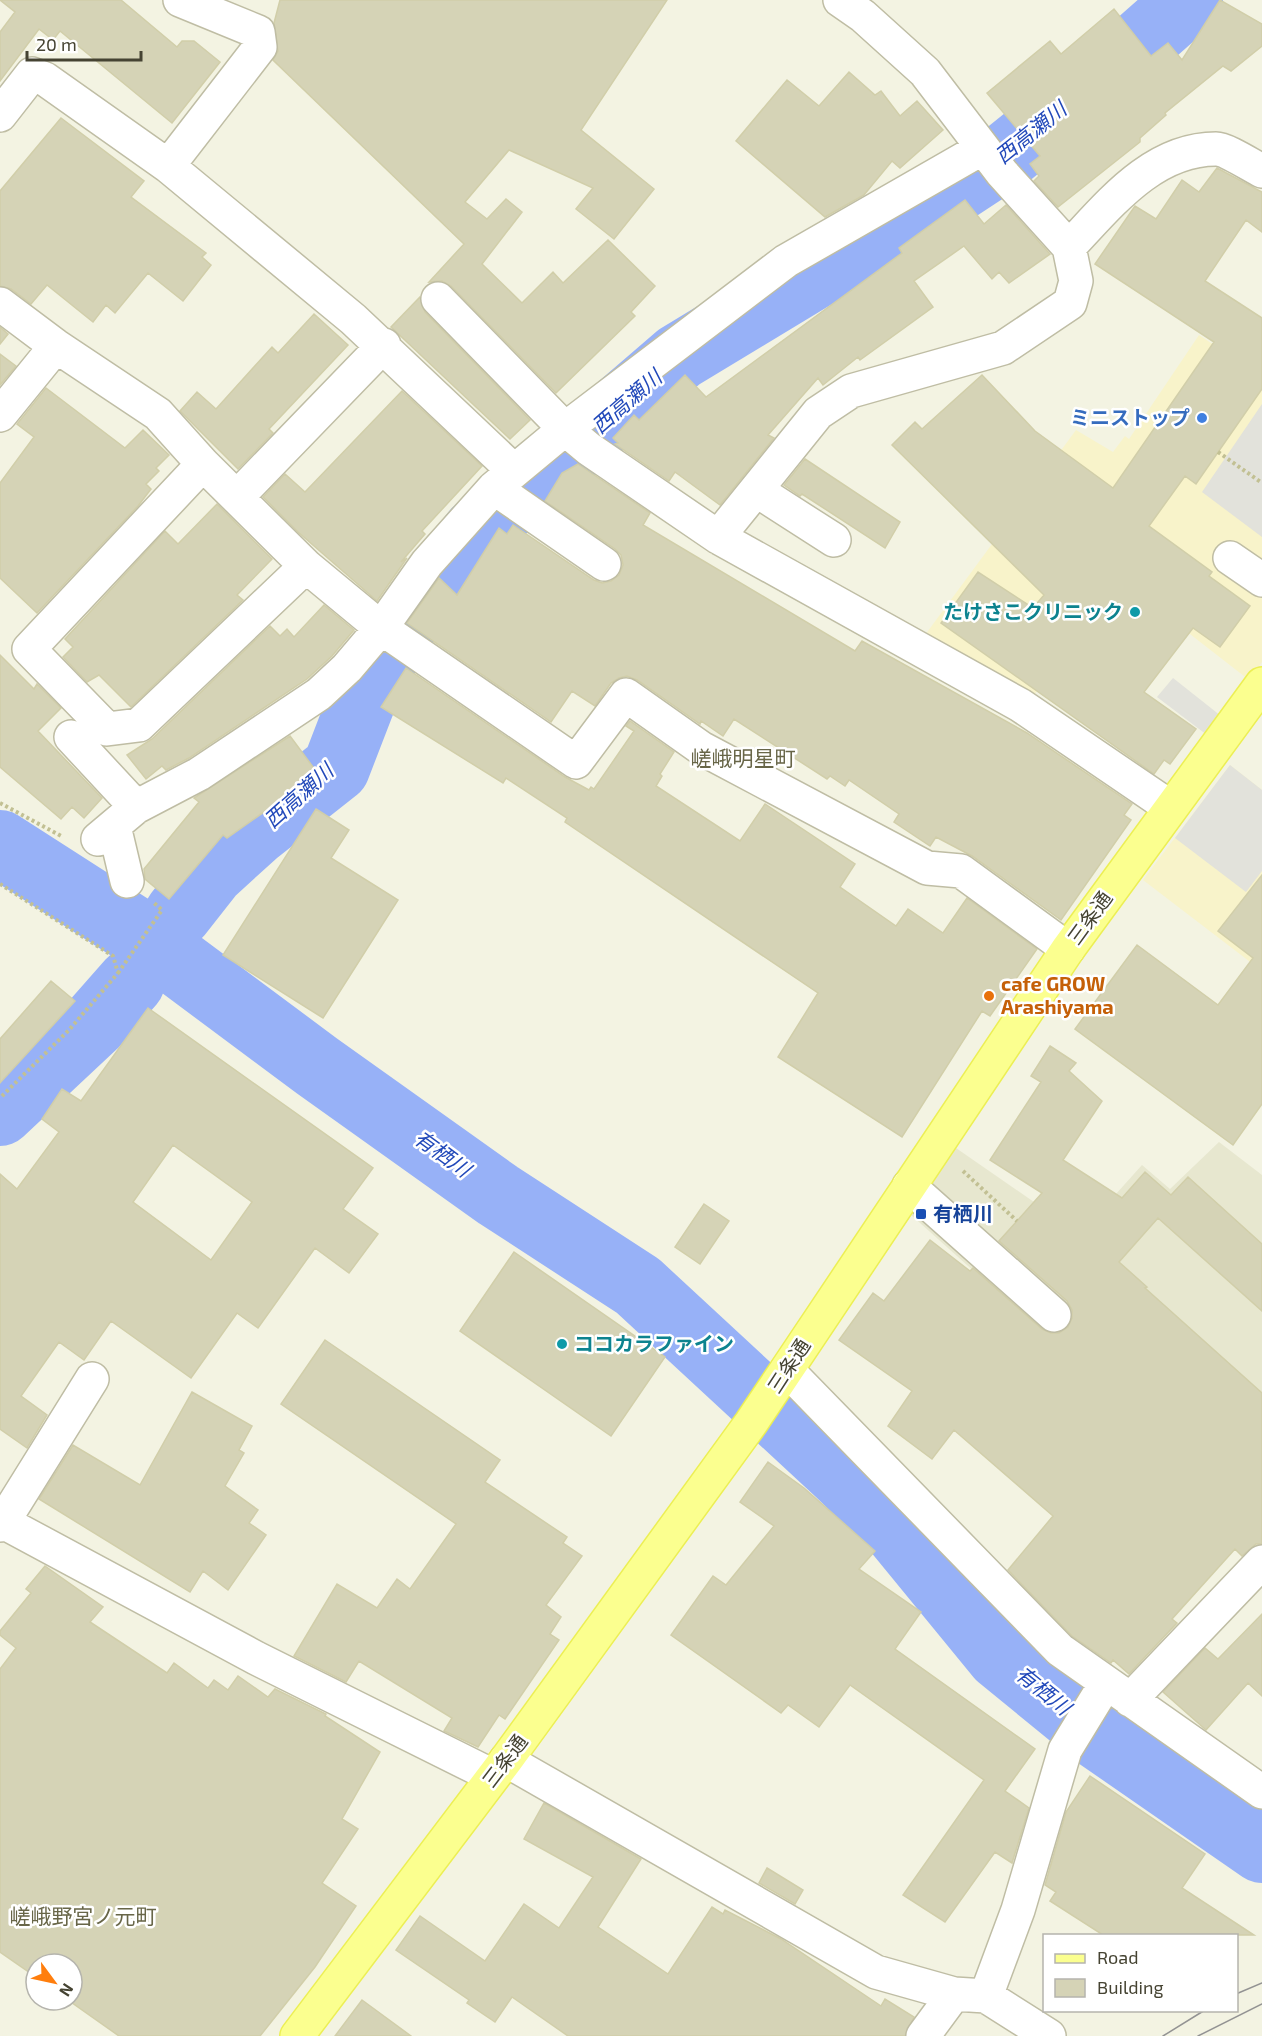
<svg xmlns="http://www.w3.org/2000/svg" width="1262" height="2036" viewBox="0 0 1262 2036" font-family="'Exo 2','Noto Sans JP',sans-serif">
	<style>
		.residential { fill: #e7e7cf }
		.commercial { fill: #f8f3ca }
		.parking { fill: #e2e2db }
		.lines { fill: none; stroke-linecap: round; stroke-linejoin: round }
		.river { stroke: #97b1f7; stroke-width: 68 }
		.building { fill: #d5d3b6; stroke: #d1cea9; stroke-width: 1.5; fill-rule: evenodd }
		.minor-casing { stroke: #bfbda4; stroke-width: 36 }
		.major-casing { stroke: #ecef54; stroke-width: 36 }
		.path { stroke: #c2c093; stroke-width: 4; stroke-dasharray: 3 3; stroke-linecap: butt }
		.minor { stroke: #fff; stroke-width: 33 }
		.major { stroke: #fbff8f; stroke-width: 33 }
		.tram { stroke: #939393; stroke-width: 1.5 }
		.shop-dot { fill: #3f7fe0; stroke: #fff; stroke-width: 2 }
		.culture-dot { fill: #0f9aa8; stroke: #fff; stroke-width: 2 }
		.food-dot { fill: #e8710a; stroke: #fff; stroke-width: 2 }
		.transit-dot { fill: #1a4fb4; stroke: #fff; stroke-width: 2 }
		.labels { text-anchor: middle; stroke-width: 5; stroke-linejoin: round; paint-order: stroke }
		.shop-label { font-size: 20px; font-weight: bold; fill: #366cbe; stroke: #fff; text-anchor: end }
		.culture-label { font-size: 20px; font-weight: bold; fill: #0d838f; stroke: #fff; text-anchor: end }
		.street-label { font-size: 20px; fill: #454332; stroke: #fff }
		.food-label { font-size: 20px; font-weight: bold; fill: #c56008; stroke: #fff; text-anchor: start }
		.transit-label { font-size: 20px; font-weight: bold; fill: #164399; stroke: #fff; text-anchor: start }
		.water-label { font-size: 21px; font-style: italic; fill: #2249ba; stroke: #fff }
		.neighbourhood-label { font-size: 21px; fill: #686648; stroke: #fff }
	</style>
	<rect width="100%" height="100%" fill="#f3f3e2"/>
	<path class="residential" d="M 1219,1142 L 1262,1175 L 1262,1529 L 910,1214 L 956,1148 L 1080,1234 L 1142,1165 L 1170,1189 Z"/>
	<path class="commercial" d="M 1199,335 L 1262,377 L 1262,662 L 1249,680 L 1118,578 L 1032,698 L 925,635 L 1076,430 L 1113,452 L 1125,436 L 1129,439 Z
		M 1230,765 L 1262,790 L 1262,971 L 1143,880 Z"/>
	<path class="parking" d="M 1262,404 L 1262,537 L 1202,492 Z
		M 1173,678 L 1221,716 L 1207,735 L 1157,697 Z
		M 1230,765 L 1262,790 L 1262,871 L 1246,892 L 1175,838 Z"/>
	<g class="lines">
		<path class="river" d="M 0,844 L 137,932 L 317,1066 L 498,1195 L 638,1286 L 839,1472 L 891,1523 L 1000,1656 L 1093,1732 L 1262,1849
			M 178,914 L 211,872 L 255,832 L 336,768 L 368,685 L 407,620 L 476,532 L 679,357 L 945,196 L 1006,156 L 1086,91 L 1189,0
			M 0,1112 L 94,1024 L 131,982"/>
	</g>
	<path class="building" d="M 0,0 L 121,0 L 177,47 L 182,41 L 194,41 L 220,62 L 172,123 L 60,31 L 53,40 L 39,29 L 0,81 L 0,32 L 15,12 Z
		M 280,0 L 667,0 L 581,130 L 654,189 L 614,239 L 576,209 L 593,188 L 509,150 L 465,202 L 487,219 L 506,199 L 522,212 L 482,264 L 522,303 L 553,272 L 563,283 L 608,240 L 655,286 L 631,312 L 635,316 L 556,393 L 451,286 L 442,281 L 429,282 L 464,244 L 273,60 L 278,51 L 274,23 Z
		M 1220,0 L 1262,24 L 1262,46 L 1231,71 L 1223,66 L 1165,113 L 1166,115 L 1140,138 L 1140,142 L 1058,207 L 1034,181 L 1039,176 L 1030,164 L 1040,156 L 987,93 L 1050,41 L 1061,54 L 1114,9 L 1151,56 L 1168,43 L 1182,60 Z
		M 849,72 L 875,95 L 881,91 L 900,116 L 917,101 L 943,130 L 900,168 L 892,161 L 864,195 L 825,217 L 736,141 L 787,80 L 819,106 Z
		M 61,118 L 144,181 L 131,197 L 206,253 L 202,257 L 211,265 L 183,301 L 148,273 L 115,313 L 106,305 L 93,322 L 47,285 L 31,304 L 11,289 L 0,286 L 0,191 Z
		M 1217,168 L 1262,192 L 1262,232 L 1246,220 L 1205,281 L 1262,318 L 1262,389 L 1196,484 L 1185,476 L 1149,526 L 1212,572 L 1209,576 L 1250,606 L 1220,647 L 1193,628 L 1144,692 L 1196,729 L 1170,764 L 1164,760 L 1154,774 L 941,623 L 978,572 L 1033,608 L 1044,595 L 892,445 L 915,422 L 922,429 L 982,375 L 1035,431 L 1113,488 L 1214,342 L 1095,264 L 1135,206 L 1156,219 L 1182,180 L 1199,192 Z
		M 965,200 L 984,224 L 1006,205 L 1050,254 L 1009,283 L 999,272 L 992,279 L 964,246 L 914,281 L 933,307 L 860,360 L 858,357 L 823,385 L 818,378 L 768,435 L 774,438 L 720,505 L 675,472 L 669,481 L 615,444 L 618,443 L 613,438 L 634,415 L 639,420 L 685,375 L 706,397 L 902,253 L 899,248 Z
		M 420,297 L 425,312 L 530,420 L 510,439 L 391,327 Z
		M 314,314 L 348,345 L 269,429 L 273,433 L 238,469 L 180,411 L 197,392 L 216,409 L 272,347 L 278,353 Z
		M 0,327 L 8,334 L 0,344 Z
		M 0,354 L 16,366 L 0,385 Z
		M 46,388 L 125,448 L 143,430 L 169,455 L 156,468 L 159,471 L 146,484 L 151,489 L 138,506 L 37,613 L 0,578 L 0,483 L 34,437 L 17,424 Z
		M 402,391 L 482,466 L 422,531 L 425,534 L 401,562 L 407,558 L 377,601 L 298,532 L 263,497 L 285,474 L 305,492 Z
		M 805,459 L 900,522 L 885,548 L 802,494 L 800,496 L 784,485 Z
		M 578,464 L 650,513 L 643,525 L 855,651 L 862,641 L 1027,733 L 1132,804 L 1124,815 L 1131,820 L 1061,920 L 972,856 L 936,837 L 930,846 L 894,822 L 899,814 L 849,780 L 845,786 L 830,776 L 827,779 L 734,719 L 723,736 L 701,721 L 700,724 L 637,680 L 627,676 L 619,678 L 611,683 L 595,706 L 572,691 L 551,722 L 407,623 L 439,578 L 457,595 L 499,528 L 507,534 L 513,525 L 594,580 L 602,583 L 611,581 L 619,575 L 623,565 L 621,555 L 615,549 L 545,501 L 562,473 Z
		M 217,504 L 272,559 L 237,595 L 243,600 L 131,707 L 99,675 L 87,682 L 63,657 L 73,647 L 65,639 L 165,531 L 178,544 Z
		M 324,605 L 354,630 L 332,656 L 307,679 L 189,758 L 166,770 L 162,766 L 146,779 L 127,755 L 152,739 L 270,626 L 280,636 L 287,629 L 294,637 Z
		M 0,655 L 34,689 L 37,684 L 61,708 L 38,731 L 102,798 L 84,818 L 72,807 L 61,819 L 0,767 Z
		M 406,668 L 565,777 L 589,790 L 591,787 L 594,789 L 634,731 L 626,726 L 630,721 L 674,752 L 660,774 L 662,776 L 656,786 L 740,841 L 765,804 L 855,864 L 840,887 L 896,926 L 908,909 L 943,933 L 967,898 L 1037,949 L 990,1016 L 982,1011 L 902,1137 L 778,1057 L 818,993 L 565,822 L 567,818 L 506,778 L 503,783 L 381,707 Z
		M 290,736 L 316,771 L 289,792 L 291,793 L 227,838 L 223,835 L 169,899 L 145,879 L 144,869 L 199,802 L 194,798 Z
		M 316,809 L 349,830 L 331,858 L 398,900 L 323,1018 L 223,955 Z
		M 1262,875 L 1262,1104 L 1233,1145 L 1075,1029 L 1137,945 L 1218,1005 L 1253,958 L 1218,931 Z
		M 51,981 L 75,1001 L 0,1083 L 0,1039 Z
		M 148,1008 L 373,1168 L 343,1209 L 378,1234 L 349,1273 L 315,1248 L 258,1328 L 237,1313 L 191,1378 L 111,1321 L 84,1360 L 59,1342 L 21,1396 L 47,1415 L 27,1448 L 0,1429 L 0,1174 L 17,1189 L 59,1132 L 42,1119 L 62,1089 L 81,1101 ZM 173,1145 L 252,1202 L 211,1260 L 133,1202 Z
		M 1050,1046 L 1076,1063 L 1069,1071 L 1102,1101 L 1063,1160 L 1122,1198 L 1145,1172 L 1171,1195 L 1188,1177 L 1262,1244 L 1262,1311 L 1158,1218 L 1119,1262 L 1147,1287 L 1145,1288 L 1262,1393 L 1262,1544 L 1256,1544 L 1242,1556 L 1235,1549 L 1172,1619 L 1177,1623 L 1129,1674 L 1113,1660 L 1111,1663 L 1072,1636 L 1008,1570 L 1053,1516 L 954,1430 L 932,1459 L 888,1426 L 912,1391 L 839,1340 L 873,1293 L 884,1301 L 930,1240 L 970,1271 L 973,1268 L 1042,1329 L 1051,1333 L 1059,1333 L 1068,1327 L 1072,1318 L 1072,1310 L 1067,1301 L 999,1241 L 1042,1193 L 990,1160 L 1041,1082 L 1031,1076 Z
		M 704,1204 L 729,1221 L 700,1264 L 675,1247 Z
		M 514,1252 L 665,1357 L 611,1436 L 460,1331 Z
		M 325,1340 L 500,1460 L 485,1482 L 567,1537 L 563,1543 L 582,1556 L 546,1605 L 561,1617 L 550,1634 L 559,1640 L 505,1719 L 499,1715 L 478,1747 L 444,1731 L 452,1718 L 359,1661 L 346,1682 L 294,1656 L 337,1584 L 377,1608 L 397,1579 L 410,1589 L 456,1524 L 281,1404 Z
		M 192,1392 L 252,1426 L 239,1450 L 244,1453 L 225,1486 L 258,1510 L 249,1523 L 266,1535 L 228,1590 L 203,1571 L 190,1592 L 39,1499 L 73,1445 L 140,1485 Z
		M 768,1462 L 804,1488 L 875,1551 L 859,1569 L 921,1612 L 895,1649 L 1035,1749 L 1005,1791 L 1029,1808 L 1012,1863 L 995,1852 L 945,1922 L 903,1895 L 984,1780 L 850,1685 L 819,1727 L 788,1705 L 781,1713 L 671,1635 L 713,1576 L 726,1585 L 774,1526 L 740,1502 Z
		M 45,1566 L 103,1607 L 90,1622 L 167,1673 L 174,1663 L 208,1688 L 214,1680 L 228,1690 L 238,1676 L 268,1697 L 275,1689 L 326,1714 L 325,1716 L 380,1752 L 342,1819 L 358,1829 L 322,1883 L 356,1906 L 315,1967 L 260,2036 L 119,2036 L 68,2000 L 72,2000 L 72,1964 L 36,1964 L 36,1977 L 0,1952 L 0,1669 L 16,1648 L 0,1635 L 0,1631 L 31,1593 L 26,1589 Z
		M 1262,1614 L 1262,1696 L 1248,1683 L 1206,1730 L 1163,1692 L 1205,1648 L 1218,1659 Z
		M 1090,1776 L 1205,1854 L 1182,1888 L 1254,1935 L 1103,1935 L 1050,1901 L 1056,1892 L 1045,1885 L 1066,1812 Z
		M 544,1803 L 641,1859 L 598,1927 L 668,1974 L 712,1907 L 723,1914 L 725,1910 L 781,1939 L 881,2006 L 885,1999 L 914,2017 L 905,2036 L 568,2036 L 512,1997 L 495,2022 L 467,2003 L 469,2000 L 396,1950 L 420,1916 L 485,1961 L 524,1904 L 559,1928 L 593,1877 L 524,1839 Z
		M 767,1868 L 803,1890 L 795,1904 L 759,1883 Z
		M 362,2000 L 411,2036 L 335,2036 Z"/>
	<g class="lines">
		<defs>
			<path id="minor" d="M 840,0 L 863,16 L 925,72 L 1002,173 L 1069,247 C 1109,205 1152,149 1216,149 C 1226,149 1252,166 1262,171
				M 0,115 L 32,74 L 45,79 L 168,166 L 353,319 L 514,471
				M 168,166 L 260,47 L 258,32 L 180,0
				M 438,299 L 565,429 L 589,449 L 718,537 L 1020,705 L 1170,807
				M 0,304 L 56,346 L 158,414 L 203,464 L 306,566 L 381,628 L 576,762 L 626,695 L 701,748 L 927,868 L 961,871 L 1068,949
				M 0,415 L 56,346
				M 203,464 L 29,649 L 107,729 L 139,725 L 306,566
				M 494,488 L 604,564
				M 756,490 L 834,540
				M 237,497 L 384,345
				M 718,537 L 818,413 L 851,391 L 1003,348 L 1070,303 L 1076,281 L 1069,247
				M 1230,558 L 1262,580
				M 71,737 L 136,807
				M 114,826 L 127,881
				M 98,839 L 136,807 L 199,774 L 319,694 L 347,668 L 381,628 L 427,563 L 494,488 L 565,429 L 786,261 L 983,148
				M 909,1186 L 1054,1315
				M 787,1370 L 1060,1650 L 1262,1792
				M 3,1522 L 92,1379
				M 0,1525 L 3,1522 L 256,1658 L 493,1776
				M 1130,1700 L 1262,1562
				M 506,1760 L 876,1972 L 954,1994 L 986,1996 L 1049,2036
				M 986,1996 L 1018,1910 L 1065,1750 L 1106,1683
				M 923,2036 L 954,1994"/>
			<path id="major" d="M 297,2036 L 506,1760 L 751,1423 L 1068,949 L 1262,684"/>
		</defs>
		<use href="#minor" class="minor-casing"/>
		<use href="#major" class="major-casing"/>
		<path class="path" d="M 1218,452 L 1262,483
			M 0,803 L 63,837
			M 0,884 L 113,956 L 118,973 L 69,1030 L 0,1098
			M 118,973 L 162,910 L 154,903
			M 963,1171 L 1017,1221"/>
		<use href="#minor" class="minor"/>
		<use href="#major" class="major"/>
		<path class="tram" d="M 1236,1994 L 1262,1983
			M 1163,2036 L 1205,2010
			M 1198,2036 L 1262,2004"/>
	</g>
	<circle class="shop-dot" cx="1202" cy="418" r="6"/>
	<g class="culture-dot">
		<circle cx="1135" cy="612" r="6"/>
		<circle cx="562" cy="1344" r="6"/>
	</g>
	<circle class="food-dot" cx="989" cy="996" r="6"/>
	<rect class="transit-dot" x="915" y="1208" width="12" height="12" rx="3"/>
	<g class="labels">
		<g class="shop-label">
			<text x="1190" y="425">ミニストップ</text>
		</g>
		<g class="culture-label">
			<text x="1123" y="619">たけさこクリニック</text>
			<text x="574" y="1351" text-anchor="start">ココカラファイン</text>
		</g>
		<g class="street-label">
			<text transform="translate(1090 918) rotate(-54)" y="7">三条通</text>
			<text transform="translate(789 1366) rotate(-57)" y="7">三条通</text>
			<text transform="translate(505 1761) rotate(-53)" y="7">三条通</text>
		</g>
		<g class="food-label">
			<text x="1001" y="991">cafe GROW<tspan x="1001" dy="23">Arashiyama</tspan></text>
		</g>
		<g class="transit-label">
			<text x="933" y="1221">有栖川</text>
		</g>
		<g class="water-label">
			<text transform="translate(1031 133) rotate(-39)" y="7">西高瀬川</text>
			<text transform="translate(627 402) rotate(-41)" y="7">西高瀬川</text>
			<text transform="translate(299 796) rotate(-42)" y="7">西高瀬川</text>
			<text transform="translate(442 1154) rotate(36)" y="7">有栖川</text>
			<text transform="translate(1043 1691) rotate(39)" y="7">有栖川</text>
		</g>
		<g class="neighbourhood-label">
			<text x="743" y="766">嵯峨明星町</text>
			<text x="83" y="1924">嵯峨野宮ノ元町</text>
		</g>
	</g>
	<rect x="1043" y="1934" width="195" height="78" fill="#ffffff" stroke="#b5b4ad" stroke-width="1.5"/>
	<rect x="1055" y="1954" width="30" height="9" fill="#fbff8f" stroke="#b5b4ad" stroke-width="1.5"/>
	<text x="1097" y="1964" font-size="18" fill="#454332">Road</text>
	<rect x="1055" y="1979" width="30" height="18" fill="#d5d3b6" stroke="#b5b4ad" stroke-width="1.5"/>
	<text x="1097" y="1994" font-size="18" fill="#454332">Building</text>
	<g transform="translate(54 1982) rotate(123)"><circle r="28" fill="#ffffff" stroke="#b5b4ad" stroke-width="1.5"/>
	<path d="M0-4.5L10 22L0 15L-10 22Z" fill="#ff7e0d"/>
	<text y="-9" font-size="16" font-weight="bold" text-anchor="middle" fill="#454332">N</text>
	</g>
	<path d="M27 51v9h114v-9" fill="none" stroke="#454332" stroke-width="3"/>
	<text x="36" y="51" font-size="18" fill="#454332" stroke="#ffffff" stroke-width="4.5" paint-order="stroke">20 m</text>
</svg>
